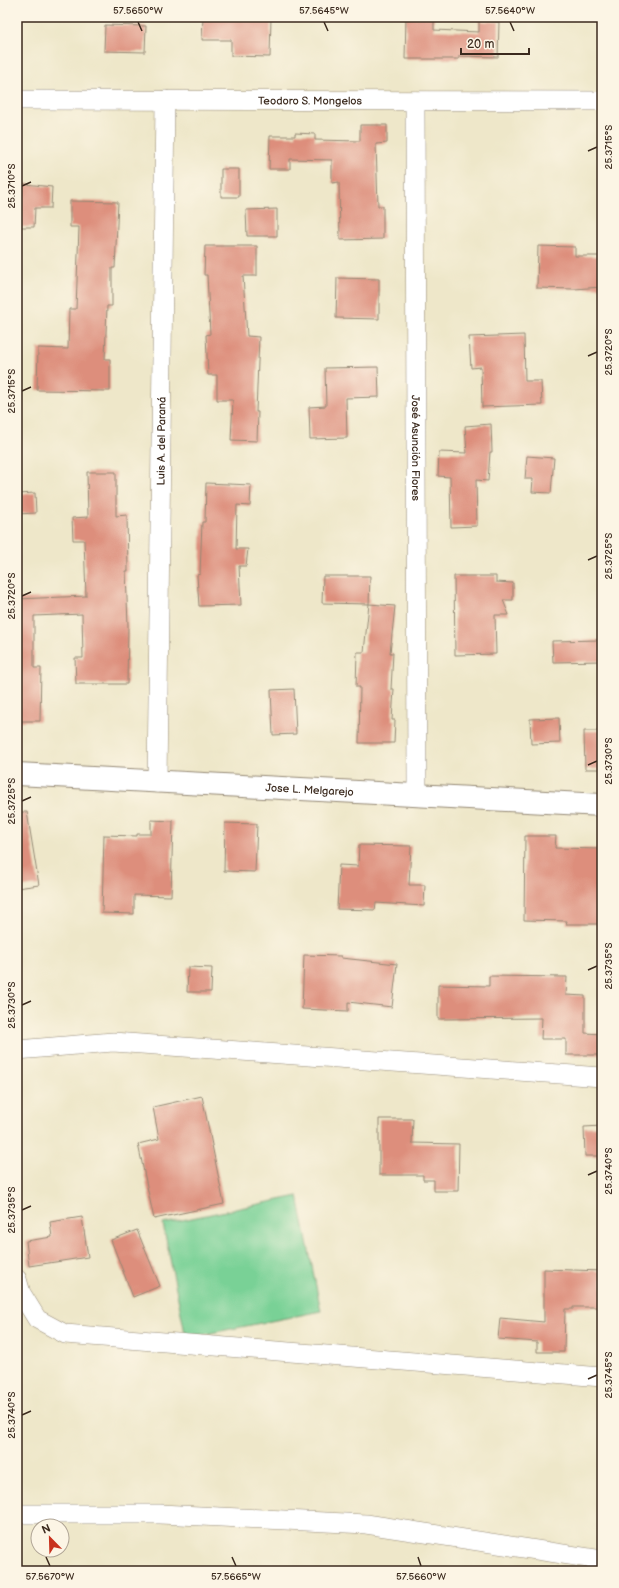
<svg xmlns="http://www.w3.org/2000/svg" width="619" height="1588" viewBox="0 0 619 1588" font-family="'Balsamiq Sans',sans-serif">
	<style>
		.green { fill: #79d196; stroke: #5a7e5a }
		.building { fill: #dd8e7b }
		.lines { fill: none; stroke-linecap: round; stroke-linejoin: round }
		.street-casing { stroke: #948874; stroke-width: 20 }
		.secondary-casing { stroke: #948874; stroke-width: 24 }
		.street { stroke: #fff; stroke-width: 19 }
		.secondary { stroke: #fff; stroke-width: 22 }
		.ticks { fill: none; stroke: #3b2a1e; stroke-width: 1.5 }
		.labels { text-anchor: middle; stroke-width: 3.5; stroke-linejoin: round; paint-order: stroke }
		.street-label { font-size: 11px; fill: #3b2a1e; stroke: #fcf5e5 }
		.neatline { fill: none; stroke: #3b2a1e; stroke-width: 1.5 }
		.ticks-label { font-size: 10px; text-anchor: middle; fill: #3b2a1e }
	</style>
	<rect width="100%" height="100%" fill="#fcf5e5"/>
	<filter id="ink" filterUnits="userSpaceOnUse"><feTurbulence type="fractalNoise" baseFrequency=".025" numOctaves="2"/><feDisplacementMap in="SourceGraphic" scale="8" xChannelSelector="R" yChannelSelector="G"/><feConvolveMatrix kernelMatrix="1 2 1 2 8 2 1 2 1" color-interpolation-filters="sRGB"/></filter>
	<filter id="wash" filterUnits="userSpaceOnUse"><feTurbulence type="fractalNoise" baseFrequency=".012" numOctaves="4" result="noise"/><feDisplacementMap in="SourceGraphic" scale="16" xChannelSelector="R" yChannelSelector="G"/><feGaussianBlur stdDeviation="0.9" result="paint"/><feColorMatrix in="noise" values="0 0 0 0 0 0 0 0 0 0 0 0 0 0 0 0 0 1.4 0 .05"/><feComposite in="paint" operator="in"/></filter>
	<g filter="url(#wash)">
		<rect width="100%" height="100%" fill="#eee7c9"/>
		<path class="green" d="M 298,1196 L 321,1311 L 186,1338 L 163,1224 Z"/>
		<g id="blocks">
			<path class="building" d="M 203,17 L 271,17 L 270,57 L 231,56 L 231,40 L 202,40 Z
				M 406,17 L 434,17 L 434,30 L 479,32 L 479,21 L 499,22 L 498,57 L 459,56 L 459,59 L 405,59 Z
				M 105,25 L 146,26 L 145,52 L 104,51 Z
				M 360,125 L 387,125 L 387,143 L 376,144 L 378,206 L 383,206 L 383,239 L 340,240 L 339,182 L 332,183 L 332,160 L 290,159 L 290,169 L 269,169 L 270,136 L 295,136 L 295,133 L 315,134 L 315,140 L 360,141 Z
				M 221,169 L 239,169 L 239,197 L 221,197 Z
				M 17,183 L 52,187 L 51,208 L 35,208 L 34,227 L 17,227 Z
				M 70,201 L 118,202 L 115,268 L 112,268 L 112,306 L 107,306 L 105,359 L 110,359 L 110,391 L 37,390 L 38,348 L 68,349 L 69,309 L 76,309 L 79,227 L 70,227 Z
				M 277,209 L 277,236 L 247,236 L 246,210 Z
				M 205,246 L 257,246 L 257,276 L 243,276 L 247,336 L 259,337 L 256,412 L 258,412 L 257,441 L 231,440 L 233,400 L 217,400 L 217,375 L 208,375 L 206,335 L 210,334 L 207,275 L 204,275 Z
				M 538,246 L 575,247 L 575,256 L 602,256 L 602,287 L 574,289 L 537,288 Z
				M 337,278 L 379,279 L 379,319 L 336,318 Z
				M 524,335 L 525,381 L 541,381 L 542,405 L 482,407 L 481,367 L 471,368 L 469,337 Z
				M 378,367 L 379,397 L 346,398 L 347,438 L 310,439 L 309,407 L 326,406 L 325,368 Z
				M 491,424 L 492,452 L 490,452 L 488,481 L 476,480 L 477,526 L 451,527 L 450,477 L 438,476 L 439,452 L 467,453 L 465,426 Z
				M 527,456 L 554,458 L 551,493 L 532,492 L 533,479 L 525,479 Z
				M 87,472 L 116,472 L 116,516 L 127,515 L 128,571 L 126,571 L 128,626 L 127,684 L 76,684 L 75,658 L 83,658 L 82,614 L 34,616 L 34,668 L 41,668 L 40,721 L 17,721 L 17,599 L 86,596 L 84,540 L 73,540 L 72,518 L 88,517 Z
				M 206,483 L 251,485 L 250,506 L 237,505 L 236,549 L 248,549 L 246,566 L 239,566 L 241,605 L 199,606 L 197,575 L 200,574 L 202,522 L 205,522 Z
				M 35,493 L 36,513 L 17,514 L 17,494 Z
				M 323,576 L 370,576 L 369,604 L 322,603 Z
				M 454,576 L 496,576 L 496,582 L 513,583 L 513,600 L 503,600 L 509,615 L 495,615 L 496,654 L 455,655 Z
				M 369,604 L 395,606 L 390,653 L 393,653 L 391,689 L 394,689 L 392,720 L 395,720 L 394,743 L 359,743 L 360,687 L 356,687 L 357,652 L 364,652 Z
				M 602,640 L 602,661 L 553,662 L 552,641 Z
				M 294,689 L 296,734 L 273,735 L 271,690 Z
				M 559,718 L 560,743 L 531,744 L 530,719 Z
				M 584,731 L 602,731 L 602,769 L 585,769 Z
				M 17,812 L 27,812 L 39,885 L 17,888 Z
				M 151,820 L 173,821 L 171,896 L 134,895 L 134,914 L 102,913 L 104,835 L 137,836 L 137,834 L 151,834 Z
				M 225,823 L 257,824 L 255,872 L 224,871 Z
				M 525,836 L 556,836 L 555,848 L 602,849 L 602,924 L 566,924 L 567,921 L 524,920 Z
				M 359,845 L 411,846 L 409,885 L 425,885 L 424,906 L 376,903 L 375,910 L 337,909 L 339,865 L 358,866 Z
				M 304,955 L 341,956 L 341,958 L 397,964 L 392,1007 L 348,1002 L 348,1011 L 302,1009 Z
				M 188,967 L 212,968 L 211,992 L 187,992 Z
				M 489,976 L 567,977 L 566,995 L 585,996 L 585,1033 L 602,1034 L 602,1055 L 566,1055 L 566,1039 L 541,1039 L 542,1018 L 438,1019 L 438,985 L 489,986 Z
				M 202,1096 L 224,1204 L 154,1219 L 138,1144 L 159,1139 L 153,1107 Z
				M 379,1119 L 413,1119 L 412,1143 L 459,1144 L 458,1191 L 434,1191 L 434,1180 L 423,1180 L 423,1175 L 379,1175 Z
				M 602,1126 L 602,1156 L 585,1156 L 584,1127 Z
				M 82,1217 L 88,1257 L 29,1266 L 26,1241 L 52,1237 L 50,1222 Z
				M 137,1230 L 160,1286 L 133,1297 L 111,1240 Z
				M 544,1269 L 602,1271 L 602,1307 L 573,1307 L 573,1309 L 565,1309 L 564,1352 L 537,1352 L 537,1342 L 498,1339 L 500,1318 L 544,1322 Z"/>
		</g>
	</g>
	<g filter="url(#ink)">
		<use href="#blocks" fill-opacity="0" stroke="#948874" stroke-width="1"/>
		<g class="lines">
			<defs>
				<g id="street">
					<path id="s1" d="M 17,100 L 602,101"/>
					<path id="s2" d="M 415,101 L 417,795"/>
					<path id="s3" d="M 157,783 L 165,100"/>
					<path d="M 17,1050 L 113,1042 L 602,1077"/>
					<path d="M 17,1279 L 21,1293 L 37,1319 L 65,1334 L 602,1377"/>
					<path d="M 17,1514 L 160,1514 L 366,1524 L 602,1560"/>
				</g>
				<g id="secondary">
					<path id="s4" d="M 17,774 L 602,805"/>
				</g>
			</defs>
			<use href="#street" class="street-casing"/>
			<use href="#secondary" class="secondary-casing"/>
			<use href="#street" class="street"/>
			<use href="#secondary" class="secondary"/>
		</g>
	</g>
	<path class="ticks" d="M 138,22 L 142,31M 324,22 L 328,31M 510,22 L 514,31M 588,151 L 597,147M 22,186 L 31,182M 588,356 L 597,352M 22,391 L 31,387M 588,560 L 597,556M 22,596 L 31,592M 588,765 L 597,761M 22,801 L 31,797M 588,970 L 597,966M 22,1005 L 31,1001M 588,1175 L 597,1171M 22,1210 L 31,1206M 588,1379 L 597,1375M 22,1415 L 31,1411M 46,1557 L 50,1566M 232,1557 L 236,1566M 418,1557 L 421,1566"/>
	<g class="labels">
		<g class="street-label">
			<text dy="4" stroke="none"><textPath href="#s1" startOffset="293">Teodoro S. Mongelos</textPath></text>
			<text dy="4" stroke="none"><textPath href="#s3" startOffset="342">Luis A. del Paraná</textPath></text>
			<text dy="4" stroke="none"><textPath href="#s2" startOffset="347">José Asunción Flores</textPath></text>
			<text dy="4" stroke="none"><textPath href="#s4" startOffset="293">Jose L. Melgarejo</textPath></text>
		</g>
	</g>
	<rect width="619" height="1588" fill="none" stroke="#fcf5e5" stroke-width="44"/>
	<g transform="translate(50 1538) rotate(337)"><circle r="19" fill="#fcf5e5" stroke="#afa495"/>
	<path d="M0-3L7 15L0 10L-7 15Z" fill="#c8321e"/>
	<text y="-6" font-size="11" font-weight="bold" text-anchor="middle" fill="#3b2a1e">N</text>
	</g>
	<path d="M461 48v6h68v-6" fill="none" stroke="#3b2a1e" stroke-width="2"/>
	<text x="467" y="48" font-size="12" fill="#3b2a1e" stroke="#fcf5e5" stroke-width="3" paint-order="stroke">20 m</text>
	<rect x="22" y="22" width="575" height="1544" class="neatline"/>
	<g class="ticks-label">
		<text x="138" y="14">57.5650°W</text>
		<text x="324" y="14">57.5645°W</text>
		<text x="510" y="14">57.5640°W</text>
		<text transform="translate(608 147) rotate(-90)" y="4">25.3715°S</text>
		<text transform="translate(11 186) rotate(-90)" y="4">25.3710°S</text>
		<text transform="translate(608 352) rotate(-90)" y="4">25.3720°S</text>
		<text transform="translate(11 391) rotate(-90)" y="4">25.3715°S</text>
		<text transform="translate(608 556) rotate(-90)" y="4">25.3725°S</text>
		<text transform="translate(11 596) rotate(-90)" y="4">25.3720°S</text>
		<text transform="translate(608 761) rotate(-90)" y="4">25.3730°S</text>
		<text transform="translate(11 801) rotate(-90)" y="4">25.3725°S</text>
		<text transform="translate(608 966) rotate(-90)" y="4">25.3735°S</text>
		<text transform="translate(11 1005) rotate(-90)" y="4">25.3730°S</text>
		<text transform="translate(608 1171) rotate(-90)" y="4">25.3740°S</text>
		<text transform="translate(11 1210) rotate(-90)" y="4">25.3735°S</text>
		<text transform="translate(608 1375) rotate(-90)" y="4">25.3745°S</text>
		<text transform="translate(11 1415) rotate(-90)" y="4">25.3740°S</text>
		<text x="50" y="1580">57.5670°W</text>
		<text x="236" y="1580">57.5665°W</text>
		<text x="421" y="1580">57.5660°W</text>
	</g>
</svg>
